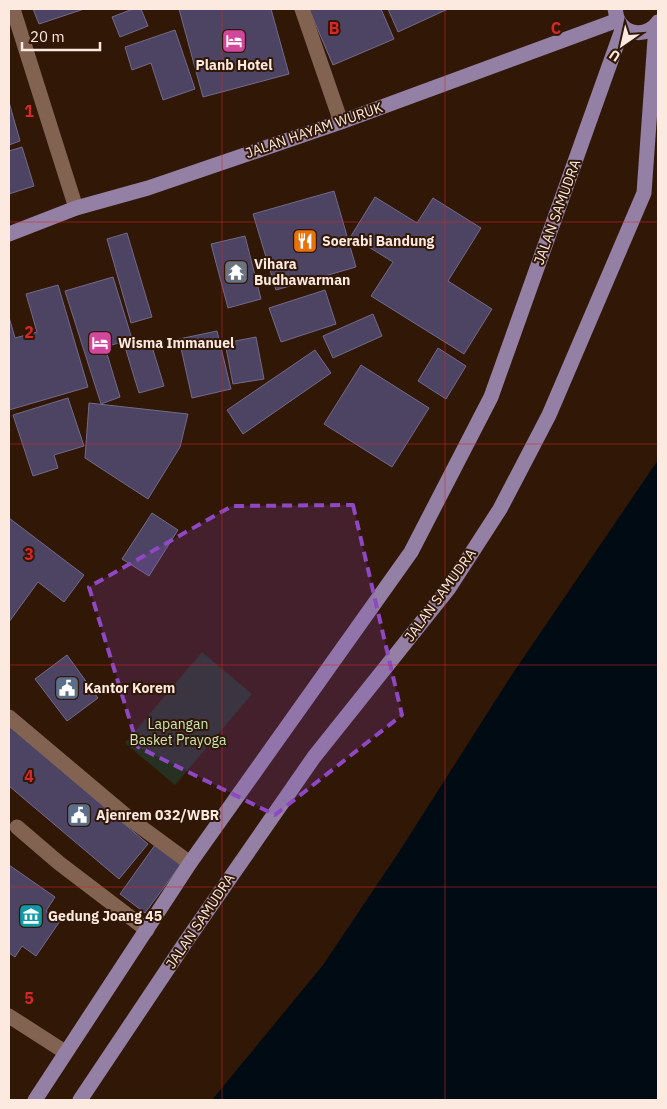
<svg xmlns="http://www.w3.org/2000/svg" width="667" height="1109" viewBox="0 0 667 1109" font-family="'IBM Plex Sans',sans-serif">
	<style>
		.green { fill: #263121 }
		.water { fill: #000b14 }
		.building { fill: #4c4462; stroke: #726a8a }
		.lines { fill: none; stroke-linecap: round; stroke-linejoin: round }
		.minor { stroke: #826250; stroke-width: 15 }
		.major { stroke: #9380a4; stroke-width: 15 }
		.marked { fill: #8e48c4; fill-opacity: 0.2; stroke: #8e48c4; stroke-width: 4; stroke-dasharray: 10 6; stroke-linejoin: round }
		.grid { fill: none; stroke: #d62828; stroke-width: 1; stroke-opacity: 0.55 }
		.labels { text-anchor: middle; stroke-width: 4; stroke-linejoin: round; paint-order: stroke }
		.poi-label { font-size: 14px; font-weight: bold; fill: #fce9df; stroke: #311706; text-anchor: start }
		.street-label { font-size: 14px; fill: #fce9df; stroke: #311706 }
		.park-label { font-size: 14px; fill: #c7e9b8; stroke: #311706 }
		.grid-label { font-size: 16px; text-anchor: middle; font-weight: bold; fill: #d62828; stroke: #311706; stroke-width: 4; stroke-linejoin: round; paint-order: stroke }
	</style>
	<rect width="100%" height="100%" fill="#311706"/>
	<path class="green" d="M 202,652 L 252,694 L 175,785 L 125,743 Z"/>
	<path class="water" d="M 658,460 L 658,1100 L 212,1100 L 323,965 L 399,852 L 511,676 Z"/>
	<path class="building" d="M 33,9 L 84,9 L 39,24 Z
		M 133,9 L 141,9 L 148,26 L 120,37 L 112,17 Z
		M 179,9 L 271,9 L 289,74 L 203,97 Z
		M 309,9 L 381,9 L 394,39 L 333,65 Z
		M 388,9 L 448,9 L 398,32 Z
		M 175,30 L 195,89 L 163,100 L 151,63 L 132,70 L 125,47 Z
		M 9,102 L 20,141 L 9,145 Z
		M 22,147 L 34,186 L 9,194 L 9,151 Z
		M 334,191 L 356,267 L 276,290 L 253,214 Z
		M 375,197 L 417,223 L 433,198 L 481,228 L 448,281 L 492,309 L 464,354 L 371,296 L 393,262 L 351,236 Z
		M 127,233 L 152,317 L 131,323 L 107,239 Z
		M 245,236 L 261,299 L 228,308 L 211,244 Z
		M 113,277 L 132,339 L 105,347 L 120,397 L 101,404 L 65,291 Z
		M 58,285 L 88,387 L 9,410 L 9,317 L 15,338 L 37,332 L 26,294 Z
		M 325,290 L 336,324 L 281,342 L 269,308 Z
		M 373,314 L 382,336 L 333,358 L 323,336 Z
		M 217,331 L 231,389 L 192,398 L 179,339 Z
		M 256,337 L 264,379 L 233,384 L 225,343 Z
		M 150,340 L 164,386 L 139,393 L 125,347 Z
		M 438,348 L 466,366 L 446,399 L 418,381 Z
		M 315,350 L 331,373 L 243,434 L 227,410 Z
		M 361,365 L 429,408 L 392,467 L 324,424 Z
		M 68,398 L 84,446 L 54,455 L 58,468 L 33,476 L 13,415 Z
		M 89,403 L 188,414 L 180,447 L 148,499 L 85,458 Z
		M 152,513 L 178,530 L 149,576 L 122,559 Z
		M 9,518 L 84,575 L 64,602 L 38,582 L 9,622 Z
		M 67,655 L 98,698 L 67,721 L 35,679 Z
		M 9,726 L 148,844 L 119,879 L 9,786 Z
		M 155,845 L 181,864 L 145,913 L 120,894 Z
		M 9,865 L 55,897 L 46,911 L 60,921 L 36,956 L 22,946 L 15,957 L 9,953 Z"/>
	<g class="lines">
		<path class="minor" d="M 13,9 L 76,208
			M 302,9 L 341,122
			M 9,717 L 130,819 L 190,863
			M 17,827 L 59,863 L 147,930
			M 9,1016 L 65,1052"/>
		<path class="major" d="M 615,9 C 616,12 616,17 618,20 C 627,37 648,36 658,22
			M 9,234 L 76,208 L 148,188 L 341,122 L 618,20
			M 35,1100 L 190,863 L 411,552 L 491,397 L 623,27
			M 80,1100 L 187,940 L 314,757 L 449,588 L 500,509 L 549,415 L 644,193 L 656,25"/>
	</g>
	<path class="marked" d="M 353,505 L 402,715 L 275,815 L 138,747 L 89,587 L 232,506 Z"/>
	<path class="grid" d="M 222,9 L 222,1100M 445,9 L 445,1100M 9,222 L 658,222M 9,444 L 658,444M 9,665 L 658,665M 9,887 L 658,887"/>
	<defs>
		<symbol id="hotel-square" viewBox="-11 -11 22 22"><rect x="-9" y="-9" width="18" height="18" rx="4" fill="#d1479c" stroke="#311706"/><path d="M-6-4.5h1.5V1H6V5H4.5V3h-9V5H-6ZM-4 0a1.8 1.8 0 1 1 3.6 0ZM.5 0V-2.5h3Q6-2.5 6 0Z" fill="#fff"/></symbol>
		<symbol id="restaurant-square" viewBox="-11 -11 22 22"><rect x="-9" y="-9" width="18" height="18" rx="4" fill="#e8710a" stroke="#311706"/><path d="M-5-6h1v4h1v-4h1v4h1v-4h1v5L-1.5 .5V6h-2V.5L-5-1ZM5-6V6H3V1.5H1.5Q1.5-4 5-6Z" fill="#fff"/></symbol>
		<symbol id="temple-square" viewBox="-11 -11 22 22"><rect x="-9" y="-9" width="18" height="18" rx="4" fill="#6b7280" stroke="#311706"/><path d="M0-6L5-2H3V0L6.5 2.5H4V6H1.5V3h-3V6H-4V2.5H-6.5L-3 0V-2H-5Z" fill="#fff"/></symbol>
		<symbol id="civic-square" viewBox="-11 -11 22 22"><rect x="-9" y="-9" width="18" height="18" rx="4" fill="#5c6f8a" stroke="#311706"/><path d="M-.6-6.5H3V-4.5H.6V-3L4-1V1h2V6H-6V1h2V-1L-.6-3ZM-1.2 2.5V6h2.4V2.5Z" fill="#fff"/></symbol>
		<symbol id="museum-square" viewBox="-11 -11 22 22"><rect x="-9" y="-9" width="18" height="18" rx="4" fill="#0f9aa8" stroke="#311706"/><path d="M0-6L6-3V-2H-6V-3ZM-5-1h2V3h-2ZM-1-1h2V3h-2ZM3-1h2V3H3ZM-6 4H6V6H-6Z" fill="#fff"/></symbol>
	</defs>
	<g fill-rule="evenodd">
		<use href="#hotel-square" x="220" y="27" width="28" height="28"/>
		<use href="#restaurant-square" x="291" y="227" width="28" height="28"/>
		<use href="#temple-square" x="222" y="258" width="28" height="28"/>
		<use href="#hotel-square" x="86" y="329" width="28" height="28"/>
		<use href="#civic-square" x="53" y="674" width="28" height="28"/>
		<use href="#civic-square" x="65" y="801" width="28" height="28"/>
		<use href="#museum-square" x="17" y="902" width="28" height="28"/>
	</g>
	<g class="labels">
		<g class="poi-label">
			<text x="234" y="70" text-anchor="middle">Planb Hotel</text>
			<text x="322" y="246">Soerabi Bandung</text>
			<text x="254" y="269">Vihara<tspan x="254" dy="16">Budhawarman</tspan></text>
			<text x="118" y="348">Wisma Immanuel</text>
			<text x="84" y="693">Kantor Korem</text>
			<text x="96" y="820">Ajenrem 032/WBR</text>
			<text x="48" y="921">Gedung Joang 45</text>
		</g>
		<g class="street-label">
			<text transform="translate(314 130) rotate(-19)" y="5">JALAN HAYAM WURUK</text>
			<text transform="translate(557 212) rotate(-70)" y="5">JALAN SAMUDRA</text>
			<text transform="translate(440 595) rotate(-54)" y="5">JALAN SAMUDRA</text>
			<text transform="translate(200 921) rotate(-56)" y="5">JALAN SAMUDRA</text>
		</g>
		<g class="park-label">
			<text x="178" y="729">Lapangan<tspan x="178" dy="16">Basket Prayoga</tspan></text>
		</g>
	</g>
	<g class="grid-label">
		<text x="334" y="34">B</text>
		<text x="556" y="34">C</text>
		<text x="29" y="117">1</text>
		<text x="29" y="338">2</text>
		<text x="29" y="560">3</text>
		<text x="29" y="782">4</text>
		<text x="29" y="1004">5</text>
	</g>
	<rect width="667" height="1109" fill="none" stroke="#fce9df" stroke-width="20"/>
	<g transform="translate(622 45) rotate(214)" stroke="#311706" stroke-width="4" paint-order="stroke">
	<path d="M0-4L9 19L0 12L-9 19Z" fill="#fce9df"/>
	<text y="-8" font-size="14" font-weight="bold" text-anchor="middle" fill="#fce9df">U</text>
	</g>
	<path d="M22 42v8h78v-8" fill="none" stroke="#fce9df" stroke-width="2.5"/>
	<text x="30" y="42" font-size="15" fill="#fce9df" stroke="#311706" stroke-width="4" paint-order="stroke">20 m</text>
</svg>
